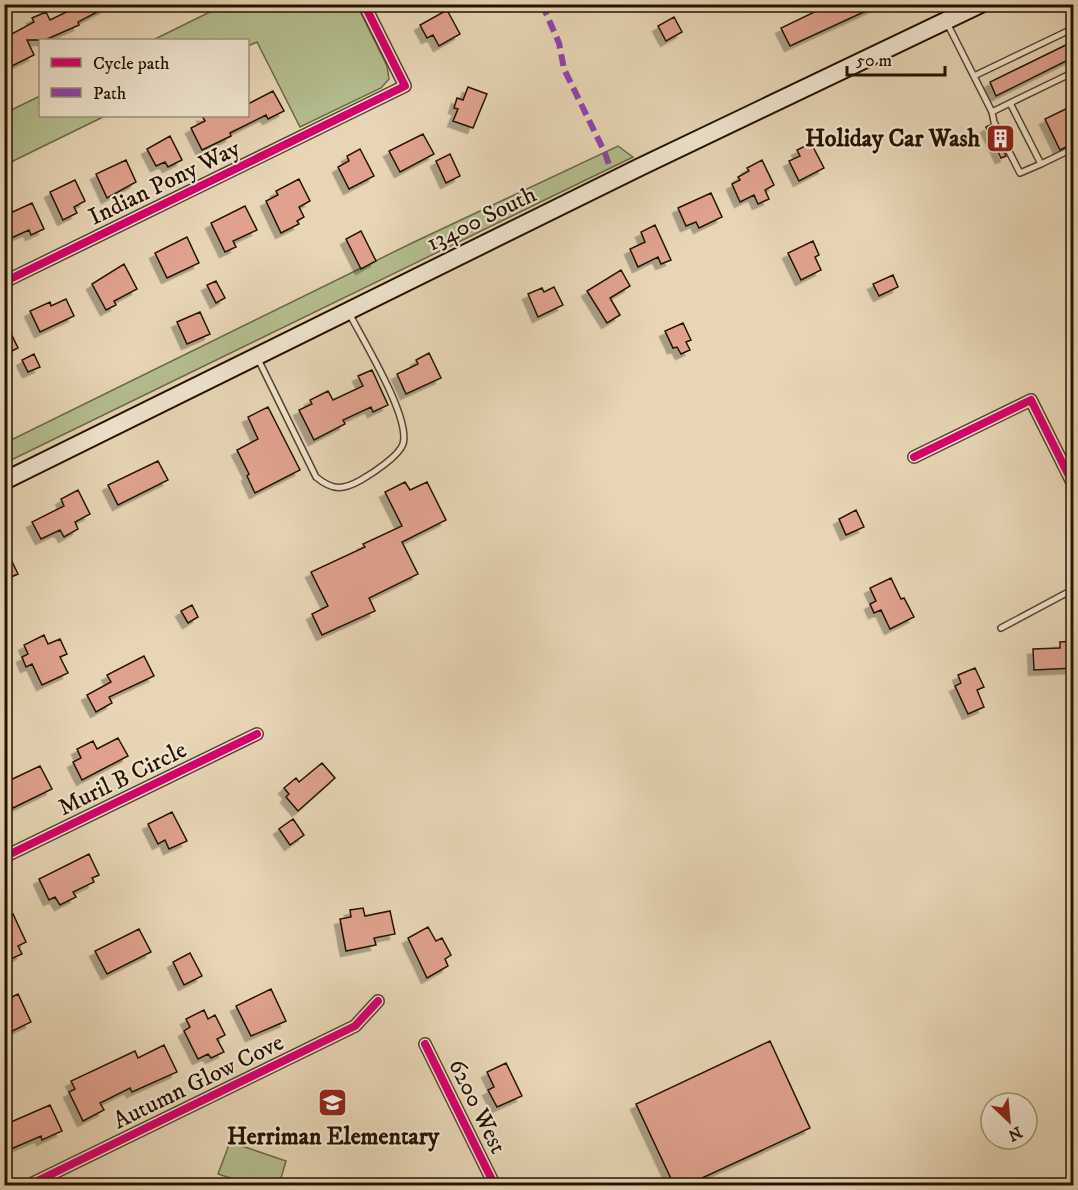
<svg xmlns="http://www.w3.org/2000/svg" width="1078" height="1190" viewBox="0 0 1078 1190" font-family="'IM FELL DW Pica',serif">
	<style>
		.green { fill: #b4bd8e; stroke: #6c6847; stroke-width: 1.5 }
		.building { fill: #e0a28e; stroke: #231200; stroke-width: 1.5; filter: url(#shadow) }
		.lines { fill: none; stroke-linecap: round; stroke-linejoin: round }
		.service-casing { stroke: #54432d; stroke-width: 8 }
		.minor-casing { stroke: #54432d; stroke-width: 14 }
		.secondary-casing { stroke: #231200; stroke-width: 20 }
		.service { stroke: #efe4cf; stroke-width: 5 }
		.minor { stroke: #efe4cf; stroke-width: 10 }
		.secondary { stroke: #efe4cf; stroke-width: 16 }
		.quiet { stroke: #8e44ad; stroke-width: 6; stroke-dasharray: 12 6; stroke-linecap: butt }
		.cycleway-casing { stroke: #efe4cf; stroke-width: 11 }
		.cycleway { stroke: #d6006c; stroke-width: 8 }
		.labels { text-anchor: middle; stroke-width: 4.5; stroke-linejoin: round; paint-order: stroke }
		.poi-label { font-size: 24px; font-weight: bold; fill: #231200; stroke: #efe4cf; text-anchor: end }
		.street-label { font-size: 24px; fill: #231200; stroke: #efe4cf }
	</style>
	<defs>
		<filter id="shadow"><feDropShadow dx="-5.5" dy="5.5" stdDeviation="0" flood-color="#0004"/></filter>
	</defs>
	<rect width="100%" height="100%" fill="#e7d5b5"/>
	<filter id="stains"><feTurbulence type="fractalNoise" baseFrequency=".00333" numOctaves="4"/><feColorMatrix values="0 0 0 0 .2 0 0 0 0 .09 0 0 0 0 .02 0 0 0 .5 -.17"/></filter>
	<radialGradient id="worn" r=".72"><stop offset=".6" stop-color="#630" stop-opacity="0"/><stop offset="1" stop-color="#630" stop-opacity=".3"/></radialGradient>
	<path class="green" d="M 226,4 L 357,5 L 387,66 L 389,79 L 381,88 L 300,127 L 257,42 L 248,46 L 248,40 L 153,40 Z
		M 40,96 L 40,116 L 105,116 L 5,165 L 5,113 Z
		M 618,146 L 633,157 L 5,463 L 5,443 L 412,243 Z
		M 230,1142 L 286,1161 L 279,1185 L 252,1185 L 218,1174 Z"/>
	<path class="building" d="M 83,4 L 112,4 L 78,22 L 79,25 L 45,40 L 27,40 L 34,55 L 4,70 L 4,47 L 12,44 L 8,36 L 34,22 L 32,18 L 46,12 L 50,20 Z
		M 831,4 L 881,4 L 790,46 L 781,28 Z
		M 447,10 L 460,34 L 439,46 L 433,35 L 427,38 L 420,25 Z
		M 674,17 L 682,32 L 666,41 L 658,26 Z
		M 1074,41 L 1074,57 L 996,96 L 990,82 Z
		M 468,87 L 487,94 L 473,128 L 453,121 L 458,109 L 454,108 L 457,98 L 463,100 Z
		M 273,91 L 284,111 L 268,119 L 266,115 L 230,133 L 231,136 L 202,150 L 191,128 L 205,121 L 202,116 L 248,116 L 248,104 Z
		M 1074,105 L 1074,143 L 1060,150 L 1045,119 Z
		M 990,125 L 1006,156 L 1001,158 L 986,127 Z
		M 423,134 L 434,154 L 400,172 L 389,151 Z
		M 170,136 L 182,160 L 168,167 L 165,162 L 156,166 L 147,149 Z
		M 811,143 L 824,168 L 799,181 L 789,161 L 800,156 L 797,150 Z
		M 360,149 L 374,176 L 349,189 L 338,167 L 349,161 L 347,156 Z
		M 450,154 L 460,176 L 446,183 L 436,161 Z
		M 126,160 L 136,182 L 107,198 L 96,174 Z
		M 762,160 L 774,185 L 765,190 L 769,199 L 758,204 L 754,195 L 740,202 L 732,184 L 740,180 L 738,177 L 749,171 L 747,168 Z
		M 299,179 L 310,201 L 299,207 L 304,217 L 297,221 L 299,224 L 281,233 L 266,201 L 278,195 L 276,191 Z
		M 75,180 L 85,201 L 74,207 L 77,213 L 63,220 L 50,192 Z
		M 711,193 L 722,217 L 699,228 L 696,222 L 686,226 L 678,208 Z
		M 32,203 L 44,229 L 31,235 L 29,230 L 9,239 L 4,230 L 4,216 Z
		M 245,206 L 257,230 L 233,241 L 236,247 L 225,252 L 211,223 Z
		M 655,225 L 671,260 L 661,264 L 658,257 L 638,267 L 630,249 L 645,242 L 641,232 Z
		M 361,231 L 376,261 L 361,269 L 346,239 Z
		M 187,237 L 199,263 L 167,278 L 155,253 Z
		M 813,241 L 819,255 L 815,257 L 821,270 L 801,280 L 788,253 Z
		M 124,264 L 137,289 L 114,301 L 116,305 L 106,310 L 92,284 Z
		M 621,270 L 630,286 L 610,298 L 620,315 L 607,323 L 587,291 Z
		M 893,275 L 898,287 L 879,296 L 873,284 Z
		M 216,281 L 225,298 L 216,303 L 207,285 Z
		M 554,287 L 563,305 L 538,317 L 528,294 L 542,288 L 544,292 Z
		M 66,299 L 74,316 L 40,332 L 30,311 L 50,302 L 51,306 Z
		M 200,312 L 210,334 L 187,344 L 177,322 Z
		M 4,319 L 18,348 L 4,355 Z
		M 683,323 L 691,340 L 686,342 L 690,350 L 681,354 L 677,347 L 673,348 L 665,331 Z
		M 429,353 L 441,378 L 406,394 L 397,374 L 418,364 L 416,360 Z
		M 34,354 L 40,367 L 28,372 L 22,360 Z
		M 372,370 L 388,405 L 373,412 L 371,407 L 343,420 L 345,424 L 314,440 L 299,410 L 312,404 L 310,400 L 328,391 L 333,400 L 363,386 L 358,376 Z
		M 268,407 L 300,470 L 255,493 L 247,476 L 249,474 L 237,450 L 258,439 L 248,417 Z
		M 158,461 L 168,480 L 118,505 L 108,485 Z
		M 405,482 L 410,490 L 427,482 L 446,520 L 402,542 L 418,574 L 369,598 L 375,611 L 322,635 L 312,614 L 328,606 L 311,572 L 365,547 L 363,544 L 402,526 L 385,492 Z
		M 78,490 L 90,514 L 75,522 L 78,529 L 64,537 L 60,530 L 41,539 L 32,522 L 64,506 L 61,499 Z
		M 856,510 L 864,527 L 846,535 L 839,519 Z
		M 4,545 L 18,574 L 4,580 Z
		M 891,578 L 901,599 L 904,598 L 914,617 L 890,629 L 881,610 L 874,613 L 870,604 L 876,601 L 870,588 Z
		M 192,605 L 198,617 L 188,623 L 181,611 Z
		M 44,635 L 48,644 L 60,639 L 67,654 L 60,657 L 68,673 L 42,685 L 32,664 L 26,667 L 22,657 L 28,654 L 24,645 Z
		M 1074,641 L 1074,668 L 1034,670 L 1033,649 L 1060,648 L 1060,642 Z
		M 144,656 L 154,676 L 109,697 L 112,703 L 96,712 L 87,695 L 111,682 L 107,675 Z
		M 975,668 L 984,687 L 977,690 L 984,707 L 968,714 L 955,686 L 961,683 L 958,675 Z
		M 118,738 L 128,756 L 82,780 L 73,762 L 81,758 L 77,749 L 93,741 L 97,749 Z
		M 322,763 L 335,778 L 298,811 L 286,797 L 289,794 L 284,788 L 296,778 L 299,782 Z
		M 40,766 L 52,789 L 13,808 L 4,791 L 4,783 Z
		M 172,812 L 187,841 L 169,849 L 165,840 L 158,844 L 148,824 Z
		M 293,819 L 304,835 L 290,845 L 279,829 Z
		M 89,854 L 99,875 L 92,878 L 94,882 L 73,892 L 76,897 L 60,905 L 55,897 L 49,900 L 39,879 Z
		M 363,908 L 365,916 L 390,911 L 395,934 L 374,938 L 376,945 L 346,951 L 340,919 L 351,917 L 350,910 Z
		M 13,914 L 26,942 L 18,946 L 22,954 L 4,962 L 4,918 Z
		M 428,927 L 436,941 L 442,938 L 451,955 L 445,959 L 448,966 L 427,978 L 408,938 Z
		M 139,929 L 151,952 L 107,974 L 95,951 Z
		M 190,953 L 202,976 L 184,985 L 173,962 Z
		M 271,989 L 286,1021 L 251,1036 L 236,1006 Z
		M 18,994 L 31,1022 L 4,1035 L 4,1001 Z
		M 204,1010 L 208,1019 L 215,1015 L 225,1035 L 217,1039 L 224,1052 L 211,1058 L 208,1054 L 198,1059 L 184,1031 L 190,1027 L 186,1019 Z
		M 770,1041 L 810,1128 L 687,1185 L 674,1185 L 636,1104 Z
		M 164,1045 L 177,1072 L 132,1092 L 130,1088 L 100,1103 L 104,1110 L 83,1121 L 69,1092 L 75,1089 L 71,1081 L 135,1051 L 138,1058 Z
		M 506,1063 L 522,1096 L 497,1107 L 488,1090 L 494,1087 L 487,1072 Z
		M 50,1105 L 62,1131 L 42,1140 L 41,1136 L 4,1152 L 4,1125 Z"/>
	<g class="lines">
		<defs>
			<path id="service" d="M 947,23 L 992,112 L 1010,103 L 1041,164 L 1074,148
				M 974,76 L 1074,28
				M 1010,103 L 1074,72
				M 992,112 L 994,122 L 1020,173 L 1041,164
				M 257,357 L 316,477 C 333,491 343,490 361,480 C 373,473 399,456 403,444 C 411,418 363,340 349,313
				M 1001,628 L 1074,589"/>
			<path id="minor" d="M 4,282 L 405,86 L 364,4
				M 914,457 L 1031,400 L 1074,486
				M 4,857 L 257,734
				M 425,1044 L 495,1186
				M 27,1186 L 355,1026 L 378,1001"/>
			<path id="secondary" d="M 4,481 L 640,167 L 981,4"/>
		</defs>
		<use href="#service" class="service-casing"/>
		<use href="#minor" class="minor-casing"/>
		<use href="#secondary" class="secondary-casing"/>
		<use href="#service" class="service"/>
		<use href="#minor" class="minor"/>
		<use href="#secondary" class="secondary"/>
		<path class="quiet" d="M 542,4 L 559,43 L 564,69 L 605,153 L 609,165"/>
		<defs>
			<path id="cycleway" d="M 4,282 L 405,86 L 364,4
				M 914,457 L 1031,400 L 1074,486
				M 4,857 L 257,734
				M 425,1044 L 495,1186
				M 27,1186 L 355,1026 L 378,1001"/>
		</defs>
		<use href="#cycleway" class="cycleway-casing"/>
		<use href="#cycleway" class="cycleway"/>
	</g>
	<defs>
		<symbol id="building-square" viewBox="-11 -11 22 22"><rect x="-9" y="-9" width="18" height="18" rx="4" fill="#8f2418" stroke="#efe4cf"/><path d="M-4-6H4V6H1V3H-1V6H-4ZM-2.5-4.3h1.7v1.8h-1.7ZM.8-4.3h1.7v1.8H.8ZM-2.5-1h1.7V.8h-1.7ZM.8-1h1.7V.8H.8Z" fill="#fff"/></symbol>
		<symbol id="school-square" viewBox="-11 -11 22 22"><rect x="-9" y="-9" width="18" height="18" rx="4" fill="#8f2418" stroke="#efe4cf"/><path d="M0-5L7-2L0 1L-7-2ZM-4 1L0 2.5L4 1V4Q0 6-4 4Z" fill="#fff"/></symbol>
	</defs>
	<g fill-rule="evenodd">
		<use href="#building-square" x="984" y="122" width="33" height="33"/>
		<use href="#school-square" x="316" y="1086" width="33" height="33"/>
	</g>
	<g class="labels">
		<g class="poi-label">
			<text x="980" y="146">Holiday Car Wash</text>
			<text x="333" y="1144" text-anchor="middle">Herriman Elementary</text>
		</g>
		<g class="street-label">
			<text transform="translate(164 182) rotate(-26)" y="8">Indian Pony Way</text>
			<text transform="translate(481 218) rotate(-26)" y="8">13400 South</text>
			<text transform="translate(122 778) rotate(-26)" y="8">Muril B Circle</text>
			<text transform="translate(198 1081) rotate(-26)" y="8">Autumn Glow Cove</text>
			<text transform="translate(478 1106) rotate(64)" y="8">6200 West</text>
		</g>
	</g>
	<rect width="1078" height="1190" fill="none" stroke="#e7d5b5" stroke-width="24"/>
	<rect x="6" y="6" width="1066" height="1178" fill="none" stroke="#231200" stroke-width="3"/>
	<rect x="12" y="12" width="1054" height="1166" fill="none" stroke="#231200" stroke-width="1.5"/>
	<rect x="39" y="39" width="210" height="78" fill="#efe4cf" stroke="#9d907c" stroke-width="1.5"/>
	<rect x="51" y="58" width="30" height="9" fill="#d6006c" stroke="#9d907c" stroke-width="1.5"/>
	<text x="93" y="69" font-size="18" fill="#231200">Cycle path</text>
	<rect x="51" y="88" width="30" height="9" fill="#8e44ad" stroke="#9d907c" stroke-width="1.5"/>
	<text x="93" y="99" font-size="18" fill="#231200">Path</text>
	<g transform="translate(1009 1121) rotate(154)"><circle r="28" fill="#efe4cf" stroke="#9d907c" stroke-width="1.5"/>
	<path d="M0-4.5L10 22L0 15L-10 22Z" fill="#8f2418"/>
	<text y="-9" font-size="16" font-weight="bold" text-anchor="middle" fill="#231200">N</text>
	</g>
	<path d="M847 66v9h98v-9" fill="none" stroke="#231200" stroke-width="3"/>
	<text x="856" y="66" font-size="18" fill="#231200" stroke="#efe4cf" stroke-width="4.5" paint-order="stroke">50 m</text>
	<rect width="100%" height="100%" filter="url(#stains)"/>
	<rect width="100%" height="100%" fill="url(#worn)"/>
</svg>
